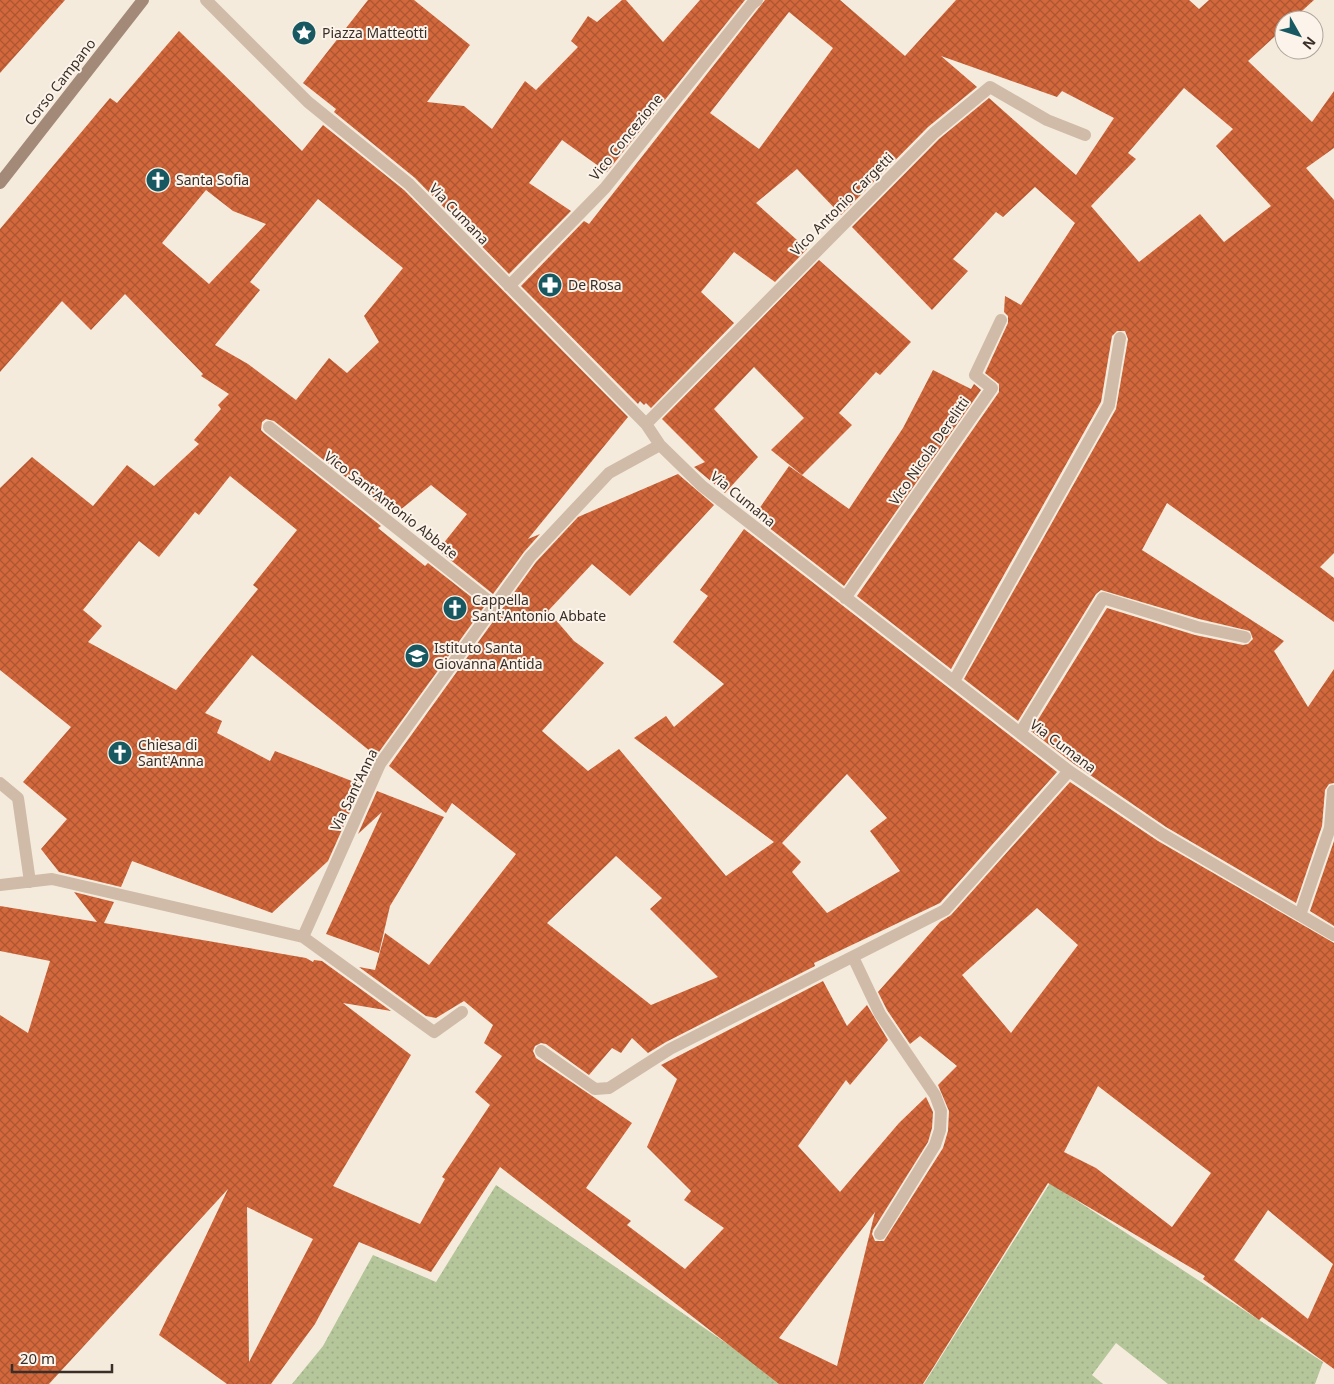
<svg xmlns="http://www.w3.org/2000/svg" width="1334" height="1384" viewBox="0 0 1334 1384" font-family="'Noto Sans',sans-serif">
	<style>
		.grass { fill: url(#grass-dots) }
		.building { fill: url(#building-cross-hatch); fill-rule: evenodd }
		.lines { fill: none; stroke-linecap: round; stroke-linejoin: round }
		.street { stroke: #cfbba7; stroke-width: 12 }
		.secondary { stroke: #a38977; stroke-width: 12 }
		.labels { text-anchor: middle; stroke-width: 4; stroke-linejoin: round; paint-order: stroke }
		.poi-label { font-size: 14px; fill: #3a2f28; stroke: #fcf4ea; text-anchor: start }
		.street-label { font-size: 14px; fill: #3a2f28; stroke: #fcf4ea }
	</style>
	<defs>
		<pattern id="grass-dots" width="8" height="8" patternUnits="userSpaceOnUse" patternTransform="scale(1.25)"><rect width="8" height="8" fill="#b5c69a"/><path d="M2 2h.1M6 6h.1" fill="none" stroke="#9caa85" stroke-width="1.8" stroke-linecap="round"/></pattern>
		<pattern id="building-cross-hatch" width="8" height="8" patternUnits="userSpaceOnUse" patternTransform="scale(1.25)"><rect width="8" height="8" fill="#d3683c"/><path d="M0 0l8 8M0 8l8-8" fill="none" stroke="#ac5632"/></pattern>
	</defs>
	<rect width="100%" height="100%" fill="#f5ebdc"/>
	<path class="grass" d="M 1050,1183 L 1323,1362 L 1315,1384 L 1168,1384 L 1116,1343 L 1092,1375 L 1103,1384 L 924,1384 Z
		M 496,1185 L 786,1384 L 292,1384 L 323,1346 L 373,1255 L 436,1282 Z"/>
	<path class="building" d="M 0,0 L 65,0 L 0,73 Z
		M 368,0 L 414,0 L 470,45 L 427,102 L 464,106 L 492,129 L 525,81 L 536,90 L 578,47 L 571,41 L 588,16 L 597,22 L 622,0 L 626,0 L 663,42 L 700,0 L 745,0 L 607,172 L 562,140 L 529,183 L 571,211 L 509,274 L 415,178 L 334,112 L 336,109 L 303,83 Z
		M 765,0 L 840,0 L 905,56 L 956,0 L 1189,0 L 1199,9 L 1209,0 L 1314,0 L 1292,20 L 1284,20 L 1284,28 L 1248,61 L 1312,122 L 1334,91 L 1334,148 L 1306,168 L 1334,200 L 1334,553 L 1320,567 L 1334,578 L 1334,622 L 1167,503 L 1142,550 L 1284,641 L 1274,651 L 1308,707 L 1334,669 L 1334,783 L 1329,784 L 1325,790 L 1322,826 L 1296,903 L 1166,827 L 1074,764 L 1031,731 L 1107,608 L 1195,635 L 1243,645 L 1248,644 L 1253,639 L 1250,631 L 1199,619 L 1101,590 L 1096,594 L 1018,721 L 964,679 L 1116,409 L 1128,339 L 1125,331 L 1117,331 L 1112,336 L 1101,402 L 951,669 L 857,596 L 999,392 L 999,384 L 985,373 L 1008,323 L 1008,316 L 1004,312 L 1005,296 L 1021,305 L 1075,223 L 1035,187 L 1003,217 L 996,212 L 953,259 L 968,271 L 932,310 L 852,227 L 939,139 L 989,98 L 1076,175 L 1114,118 L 1062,91 L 1057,97 L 941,56 L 977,87 L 928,127 L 841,215 L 797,169 L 756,203 L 807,249 L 775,282 L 734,252 L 701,292 L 734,323 L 651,408 L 646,403 L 644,405 L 640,401 L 638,404 L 521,286 L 584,221 L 589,224 ZM 789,12 L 833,48 L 759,149 L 710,113 ZM 1184,88 L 1233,129 L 1216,146 L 1271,206 L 1224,242 L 1200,214 L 1139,262 L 1091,206 L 1136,159 L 1128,153 Z
		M 179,31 L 302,151 L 323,125 L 404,190 L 628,417 L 528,539 L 540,534 L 524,552 L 493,594 L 438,550 L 467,514 L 431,485 L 394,515 L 274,421 L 266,419 L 262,422 L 261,430 L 264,433 L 381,526 L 378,528 L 425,566 L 428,563 L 484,607 L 376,756 L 252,655 L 205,713 L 222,721 L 217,733 L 270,761 L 275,751 L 362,785 L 328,861 L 272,913 L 132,861 L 121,887 L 59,872 L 41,849 L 67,819 L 23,782 L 71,727 L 0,670 L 0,488 L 32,457 L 93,506 L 127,465 L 154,486 L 199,444 L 194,440 L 221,409 L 218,405 L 229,394 L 201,376 L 203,374 L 125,294 L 91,330 L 62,301 L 0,372 L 0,229 L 110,98 L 117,103 ZM 206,190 L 233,211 L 266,224 L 209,284 L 162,243 ZM 318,199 L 403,268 L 364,316 L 379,342 L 347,373 L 329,358 L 296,400 L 248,364 L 215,345 L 260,290 L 250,282 ZM 230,476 L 297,530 L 253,585 L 258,589 L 176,690 L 88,642 L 102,626 L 83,610 L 139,541 L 159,557 L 195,512 L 199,515 Z
		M 819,260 L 911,342 L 880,375 L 876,372 L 839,413 L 852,425 L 802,475 L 771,450 L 804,418 L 754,367 L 714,409 L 758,457 L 725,493 L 694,467 L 705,462 L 662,419 Z
		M 933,370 L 971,389 L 974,384 L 981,390 L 844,586 L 754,516 L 789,466 L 849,509 L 903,428 Z
		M 678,474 L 714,505 L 630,596 L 592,564 L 548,611 L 574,641 L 604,663 L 542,731 L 588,771 L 619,749 L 726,876 L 774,842 L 634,738 L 666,716 L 674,727 L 724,684 L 673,642 L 708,596 L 700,590 L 744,529 L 1057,772 L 940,903 L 814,963 L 815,966 L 666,1042 L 648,1053 L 632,1038 L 621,1053 L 612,1048 L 589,1075 L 546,1044 L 541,1043 L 535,1046 L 533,1051 L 536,1058 L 632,1123 L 586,1188 L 631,1221 L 627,1225 L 685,1269 L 724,1228 L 684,1200 L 691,1191 L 647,1147 L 677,1079 L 661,1065 L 823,981 L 847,1026 L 867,1005 L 888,1040 L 850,1085 L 846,1080 L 798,1146 L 840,1192 L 899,1123 L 926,1097 L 933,1112 L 932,1128 L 928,1142 L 873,1230 L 872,1234 L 875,1241 L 884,1241 L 943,1148 L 948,1131 L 949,1111 L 938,1085 L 957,1066 L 920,1036 L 910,1044 L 887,1010 L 878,992 L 940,922 L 951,915 L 1070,782 L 1158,841 L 1334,943 L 1334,1369 L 1262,1317 L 1259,1320 L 1203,1279 L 1205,1276 L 1048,1183 L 923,1384 L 779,1384 L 500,1167 L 431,1272 L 359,1242 L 315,1324 L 271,1384 L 227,1384 L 159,1335 L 228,1189 L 49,1384 L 0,1384 L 0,1015 L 28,1033 L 50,961 L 0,951 L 0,906 L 97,922 L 74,892 L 114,902 L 104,923 L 306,958 L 313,962 L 314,960 L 322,961 L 391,1011 L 343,1003 L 411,1055 L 333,1186 L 420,1224 L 445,1179 L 442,1177 L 490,1105 L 475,1092 L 502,1056 L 484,1043 L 493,1025 L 464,1001 L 436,1018 L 426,1016 L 359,967 L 375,970 L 385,933 L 429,965 L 516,854 L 452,803 L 446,813 L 389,766 L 536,562 L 578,517 ZM 847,774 L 887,818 L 870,831 L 900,871 L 827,913 L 792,872 L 801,862 L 782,843 ZM 616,856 L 662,898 L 650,909 L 718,977 L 651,1005 L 547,923 ZM 1037,908 L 1078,945 L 1011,1033 L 962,975 ZM 1098,1086 L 1211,1173 L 1172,1227 L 1096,1168 L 1064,1152 ZM 247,1207 L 313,1239 L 249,1362 ZM 1268,1210 L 1333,1264 L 1308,1319 L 1234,1260 ZM 875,1212 L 837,1366 L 779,1338 Z
		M 377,791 L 444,817 L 390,906 L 379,953 L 326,934 L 382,812 L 358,834 Z
		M 1334,841 L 1334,926 L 1310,911 Z"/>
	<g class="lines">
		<path class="street" d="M 206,0 L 308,102 L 409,184 L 646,424 L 660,445 L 702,486 L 1069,771 L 1162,834 L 1334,935
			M 509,286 L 605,188 L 752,4 L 757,0
			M 646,424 L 934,133 L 990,87 L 1047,120 L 1085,135
			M 269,427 L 495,606
			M 845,598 L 992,388 L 975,375 L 1001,320
			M 954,681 L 1109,405 L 1120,338
			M 1020,733 L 1103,598 L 1197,627 L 1245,637
			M 0,783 L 18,798 L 30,882
			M 0,885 L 52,879 L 303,937 L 434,1032 L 462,1012
			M 1300,915 L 1330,828 L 1333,791
			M 303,937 L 380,764 L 530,557 L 609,473 L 660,445
			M 853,957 L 880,1014 L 935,1095 L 941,1111 L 940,1130 L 935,1145 L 880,1234
			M 541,1051 L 595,1089 L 609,1088 L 670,1049 L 945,910 L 1069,771"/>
		<path class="secondary" d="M 0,183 L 143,0"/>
	</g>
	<defs>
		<symbol id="sight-disc" viewBox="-11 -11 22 22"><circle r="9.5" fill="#185961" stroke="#fcf4ea"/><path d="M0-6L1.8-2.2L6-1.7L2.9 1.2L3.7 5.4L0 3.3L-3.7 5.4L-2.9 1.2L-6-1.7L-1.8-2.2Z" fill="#fff"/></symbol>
		<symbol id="church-disc" viewBox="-11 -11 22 22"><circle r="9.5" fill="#185961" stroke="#fcf4ea"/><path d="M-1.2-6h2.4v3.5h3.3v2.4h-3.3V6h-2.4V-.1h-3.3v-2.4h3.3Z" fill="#fff"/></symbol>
		<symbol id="pharmacy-disc" viewBox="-11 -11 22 22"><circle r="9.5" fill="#185961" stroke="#fcf4ea"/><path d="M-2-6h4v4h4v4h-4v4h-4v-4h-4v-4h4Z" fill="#fff"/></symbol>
		<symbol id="school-disc" viewBox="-11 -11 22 22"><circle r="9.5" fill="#185961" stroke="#fcf4ea"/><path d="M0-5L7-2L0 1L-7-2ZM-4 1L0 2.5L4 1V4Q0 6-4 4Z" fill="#fff"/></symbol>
	</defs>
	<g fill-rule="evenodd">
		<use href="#sight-disc" x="290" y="19" width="28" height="28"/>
		<use href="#church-disc" x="144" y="166" width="28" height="28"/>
		<use href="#pharmacy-disc" x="536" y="271" width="28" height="28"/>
		<use href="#church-disc" x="441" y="594" width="28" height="28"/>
		<use href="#school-disc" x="403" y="642" width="28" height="28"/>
		<use href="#church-disc" x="106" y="739" width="28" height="28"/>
	</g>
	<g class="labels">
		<g class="poi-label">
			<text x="322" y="38">Piazza Matteotti</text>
			<text x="176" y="185">Santa Sofia</text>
			<text x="568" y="290">De Rosa</text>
			<text x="472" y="605">Cappella<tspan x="472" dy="16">Sant'Antonio Abbate</tspan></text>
			<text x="434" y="653">Istituto Santa<tspan x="434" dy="16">Giovanna Antida</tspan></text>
			<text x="138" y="750">Chiesa di<tspan x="138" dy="16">Sant'Anna</tspan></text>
		</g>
		<g class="street-label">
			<text transform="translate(60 82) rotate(-52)" y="5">Corso Campano</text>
			<text transform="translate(626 137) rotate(-51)" y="5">Vico Concezione</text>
			<text transform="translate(842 204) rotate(-45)" y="5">Vico Antonio Cargetti</text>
			<text transform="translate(459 214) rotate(46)" y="5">Via Cumana</text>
			<text transform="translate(929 451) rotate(-55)" y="5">Vico Nicola Derelitti</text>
			<text transform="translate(743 499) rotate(39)" y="5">Via Cumana</text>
			<text transform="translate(391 505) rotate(38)" y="5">Vico Sant'Antonio Abbate</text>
			<text transform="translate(1063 746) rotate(37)" y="5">Via Cumana</text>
			<text transform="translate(354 790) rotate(-64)" y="5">Via Sant'Anna</text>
		</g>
	</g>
	<g transform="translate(1299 35) rotate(129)"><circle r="24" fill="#fcf4ea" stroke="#aea59c"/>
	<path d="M0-4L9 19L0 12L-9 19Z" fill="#185961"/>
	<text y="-8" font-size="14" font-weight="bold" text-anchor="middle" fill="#3a2f28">N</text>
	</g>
	<path d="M12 1364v8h100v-8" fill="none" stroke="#3a2f28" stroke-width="2.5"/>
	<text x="20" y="1364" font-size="15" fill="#3a2f28" stroke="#fcf4ea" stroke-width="4" paint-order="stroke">20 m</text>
</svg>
